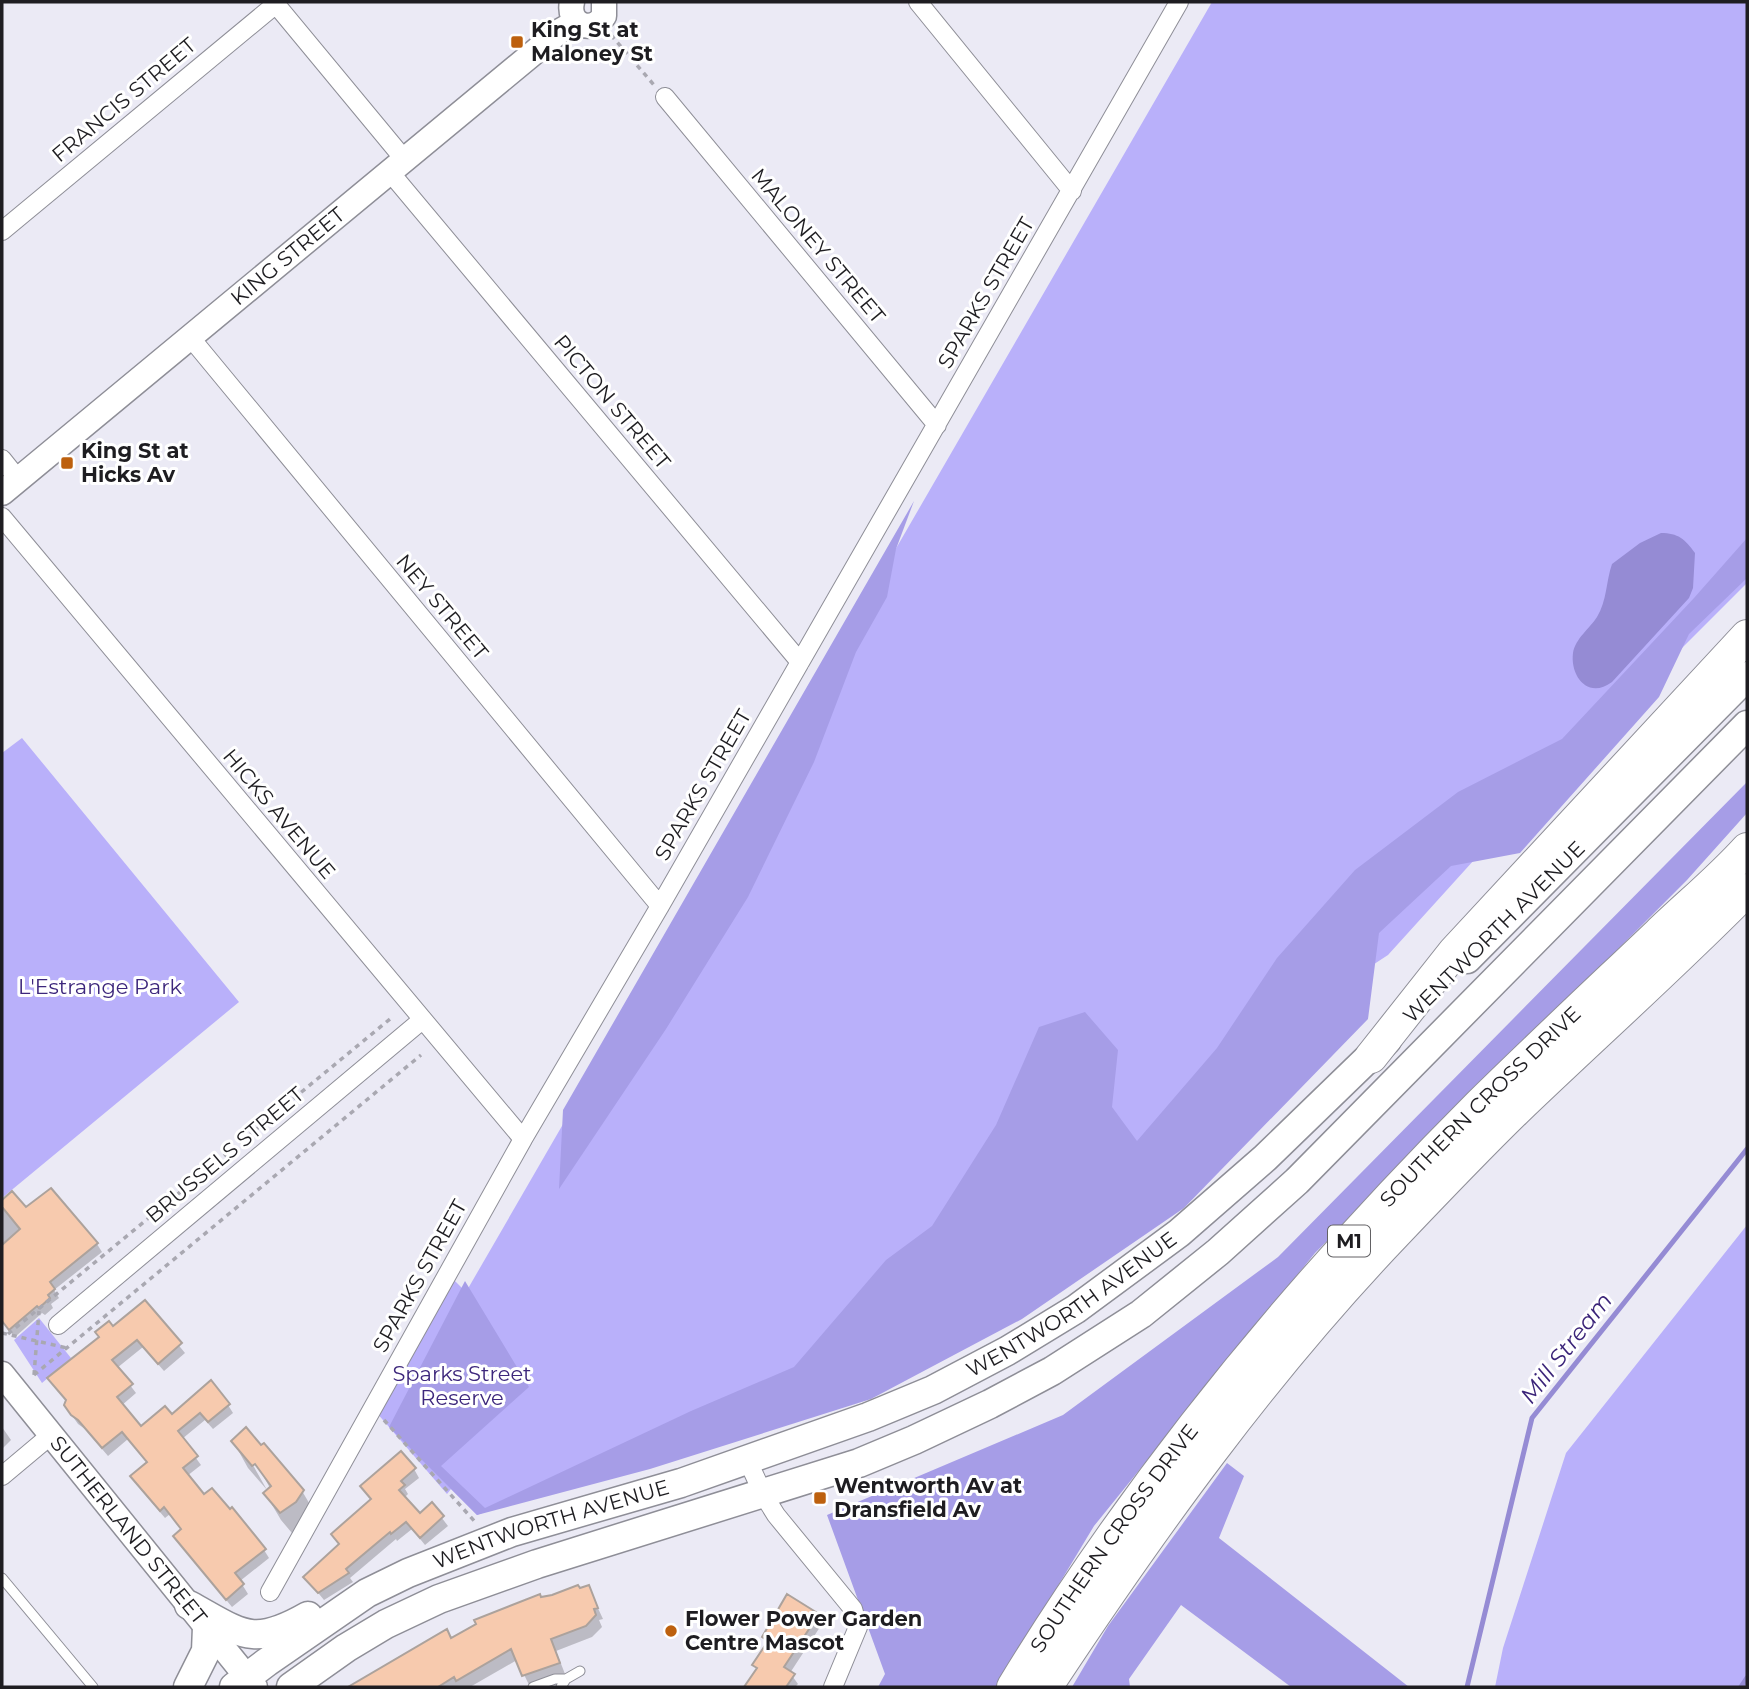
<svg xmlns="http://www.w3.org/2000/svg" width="1749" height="1689" viewBox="0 0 1749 1689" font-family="Montserrat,sans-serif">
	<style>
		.green { fill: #b9b0fa }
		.forest { fill: #a69de7 }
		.water { fill: #958bd4 }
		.shadow { fill: #0003; fill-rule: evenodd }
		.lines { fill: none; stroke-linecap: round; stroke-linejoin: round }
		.stream { stroke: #958bd4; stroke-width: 5 }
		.building { fill: #f7caae; stroke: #aca29c; stroke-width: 2 }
		.lane-casing { stroke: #8e8e97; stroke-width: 11 }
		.street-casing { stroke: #8e8e97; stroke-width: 20 }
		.secondary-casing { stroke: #8e8e97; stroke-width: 27 }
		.primary-casing { stroke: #8e8e97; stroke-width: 31 }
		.highway-casing { stroke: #8e8e97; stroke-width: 34 }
		.path { stroke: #a9a8b1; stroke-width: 3.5; stroke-dasharray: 5 5; stroke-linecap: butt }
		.lane { stroke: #fff; stroke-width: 9 }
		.street { stroke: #fff; stroke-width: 18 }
		.secondary { stroke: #fff; stroke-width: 24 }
		.primary { stroke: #fff; stroke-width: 28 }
		.highway { stroke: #fff; stroke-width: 32 }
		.poi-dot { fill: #bd600e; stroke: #fff; stroke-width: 2.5 }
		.labels { text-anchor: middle; stroke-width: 6; stroke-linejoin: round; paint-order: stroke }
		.shield { fill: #fff; stroke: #626164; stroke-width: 2 }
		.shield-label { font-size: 19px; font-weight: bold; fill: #1e1d21 }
		.poi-label { font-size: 21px; font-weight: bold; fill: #1e1d21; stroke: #fff; text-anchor: start }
		.street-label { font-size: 21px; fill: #1e1d21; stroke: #fff }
		.park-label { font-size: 21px; fill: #3d277c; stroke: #fff }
		.water-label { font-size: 23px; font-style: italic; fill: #3b2479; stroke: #fff }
	</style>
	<rect width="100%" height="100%" fill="#ebeaf5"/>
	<path class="green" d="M 1212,2 L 1747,2 L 1747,583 L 1513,817 L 1388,955 L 1293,1017 L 877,1367 L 477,1515 L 451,1489 L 447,1494 L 376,1412 L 454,1280 L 466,1292 Z
		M 22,738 L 239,1002 L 2,1198 L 2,753 Z
		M 1747,1225 L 1747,1687 L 1495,1687 L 1503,1648 L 1566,1453 Z
		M 39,1318 L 71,1358 L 42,1383 L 14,1340 Z"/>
	<path class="forest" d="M 914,501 L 896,549 L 887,597 L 856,652 L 814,762 L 748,897 L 666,1029 L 559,1189 L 563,1110 Z
		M 1747,538 L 1747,578 L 1689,634 L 1659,697 L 1520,853 L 1451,866 L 1379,933 L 1368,1019 L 1184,1208 L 1022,1319 L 871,1399 L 650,1469 L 477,1515 L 389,1427 L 465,1281 L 529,1387 L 441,1466 L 485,1508 L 691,1411 L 794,1367 L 886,1260 L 932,1226 L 996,1125 L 1039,1027 L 1085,1012 L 1118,1050 L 1112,1107 L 1137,1141 L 1217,1048 L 1277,958 L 1355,870 L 1458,792 L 1562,739 L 1694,598 Z
		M 1747,782 L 1747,813 L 1687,880 L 1315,1253 L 1094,1526 L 997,1687 L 878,1687 L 885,1674 L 827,1515 L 1063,1415 L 1278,1257 Z
		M 1227,1463 L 1244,1476 L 1219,1538 L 1409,1687 L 1291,1687 L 1181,1605 L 1129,1679 L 1130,1687 L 1072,1687 L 1108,1626 Z"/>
	<path class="water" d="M 1661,533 C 1678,533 1685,539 1695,553 L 1693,588 L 1689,598 L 1612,682 C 1588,700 1570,676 1573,653 C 1575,639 1590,628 1597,617 C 1607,601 1606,581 1612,564 L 1640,543 Z"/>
	<path class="shadow" d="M 12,1193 L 26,1210 L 97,1244 L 102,1252 L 54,1290 L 59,1298 L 51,1304 L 53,1308 L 45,1315 L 42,1313 L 15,1337 L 2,1321 L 2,1202 Z
		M 144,1303 L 185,1353 L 164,1371 L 143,1347 L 117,1368 L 136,1393 L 121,1406 L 141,1429 L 172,1417 L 228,1405 L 233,1413 L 213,1429 L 205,1420 L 182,1439 L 201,1465 L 187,1476 L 204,1496 L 264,1550 L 269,1558 L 240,1581 L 248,1594 L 232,1607 L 180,1544 L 182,1530 L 170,1514 L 165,1518 L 137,1485 L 133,1476 L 148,1463 L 128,1439 L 108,1456 L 85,1429 L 78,1424 L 71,1414 L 67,1402 L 50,1379 Z
		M 2,1427 L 11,1440 L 2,1449 Z
		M 233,1441 L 261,1448 L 302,1491 L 318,1518 L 297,1539 L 281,1520 L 265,1493 L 268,1491 L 248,1468 ZM 252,1456 L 270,1488 L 267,1490 L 249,1458 Z
		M 414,1469 L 419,1478 L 405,1489 L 408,1494 L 404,1498 L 419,1515 L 432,1505 L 448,1526 L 425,1545 L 412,1529 L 397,1541 L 396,1539 L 350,1578 L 353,1582 L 324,1600 L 305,1577 L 340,1546 L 333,1535 Z
		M 588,1587 L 603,1619 L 599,1620 L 602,1627 L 592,1637 L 556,1651 L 565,1674 L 530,1687 L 517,1660 L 470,1687 L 353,1687 L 541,1599 Z
		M 818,1615 L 822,1624 L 790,1673 L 798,1684 L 795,1687 L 746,1687 L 757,1672 L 754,1665 L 768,1644 L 764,1637 Z"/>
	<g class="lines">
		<path class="stream" d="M 1467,1687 L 1532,1418 L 1747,1149
			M 1741,1687 L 1747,1678"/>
	</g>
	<path class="building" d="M 51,1188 L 98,1243 L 50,1282 L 55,1289 L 48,1295 L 50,1298 L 39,1308 L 37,1306 L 9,1330 L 2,1321 L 2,1245 L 20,1229 L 2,1207 L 2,1200 L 12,1191 L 26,1207 Z
		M 145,1300 L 182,1343 L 158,1364 L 137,1340 L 112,1360 L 133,1384 L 117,1397 L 141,1426 L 165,1406 L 172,1414 L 211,1380 L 230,1404 L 208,1422 L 200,1413 L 178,1431 L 198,1456 L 183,1468 L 204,1494 L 212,1488 L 230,1509 L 232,1507 L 266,1549 L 235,1573 L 244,1584 L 226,1600 L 173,1536 L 181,1529 L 164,1507 L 160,1511 L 130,1476 L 147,1462 L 122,1432 L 102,1448 L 78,1420 L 71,1415 L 64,1405 L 66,1400 L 47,1378 L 99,1337 L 95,1332 L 109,1321 L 113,1326 Z
		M 246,1427 L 261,1445 L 264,1443 L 304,1490 L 296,1502 L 280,1513 L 263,1493 L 271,1486 L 255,1464 L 252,1466 L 231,1441 Z
		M 401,1451 L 416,1468 L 401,1481 L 405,1485 L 399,1490 L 420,1513 L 432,1502 L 444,1516 L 420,1538 L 406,1522 L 391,1534 L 390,1532 L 346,1569 L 349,1573 L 318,1593 L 303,1577 L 339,1544 L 331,1534 L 371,1499 L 360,1486 Z
		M 578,1585 L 580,1588 L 589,1585 L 598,1608 L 594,1609 L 596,1615 L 586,1626 L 551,1639 L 560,1663 L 522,1676 L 511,1649 L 456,1681 L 454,1677 L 438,1687 L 348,1687 L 447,1629 L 451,1638 L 476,1624 L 474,1620 L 540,1594 L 541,1597 L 552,1595 Z
		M 787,1594 L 819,1614 L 784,1667 L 795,1674 L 786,1687 L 744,1687 L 757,1668 L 752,1665 L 768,1641 L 762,1637 Z"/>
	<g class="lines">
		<defs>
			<path id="lane" d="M 2,1578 L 93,1687
				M 533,1687 L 555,1679 L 566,1679
				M 561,1687 L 566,1679 L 580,1671"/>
			<path id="street" d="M 274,2 L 404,159
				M 918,2 L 1072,191
				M 665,97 L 937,425
				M 389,171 L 800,662
				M 2,231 L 276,4
				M 190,337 L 660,906
				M 2,459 L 18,479
				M 2,517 L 523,1139
				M 58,1325 L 422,1020
				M 748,1461 L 763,1494 L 776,1515 L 853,1609 L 858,1627 L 833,1687
				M 2,1476 L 51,1435
				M 270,1592 L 523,1139 L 660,906 L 1179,2"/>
			<g id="secondary">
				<path d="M 572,2 C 567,24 591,35 604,16 L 604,2"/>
				<path id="s1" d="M 2,493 L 560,31 L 576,22"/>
				<path id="s2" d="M 2,1374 L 255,1687"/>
			</g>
			<g id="primary">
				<path d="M 1467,959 L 1747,676"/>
				<path d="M 189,1605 C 242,1634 252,1648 308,1616"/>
				<path d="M 188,1687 L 206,1651 L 207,1627"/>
				<path id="s3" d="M 234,1687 L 267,1662 L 367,1593 L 408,1573 L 512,1532 L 681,1483 L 868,1417 L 933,1390 L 1007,1351 L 1076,1309 L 1179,1233 L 1265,1158 L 1387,1040"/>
				<path d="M 291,1687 L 346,1648 L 386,1624 L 439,1599 L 537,1564 L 859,1463 L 914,1440 L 990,1404 L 1052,1371 L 1141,1314 L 1218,1252 L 1297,1181 L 1747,725"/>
			</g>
			<g id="highway">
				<path d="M 1371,1057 L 1454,952 L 1747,636"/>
				<path id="s4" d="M 1013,1687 C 1141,1477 1305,1279 1479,1105 C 1538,1047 1598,991 1658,934 C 1687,906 1720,879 1747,849"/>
				<path d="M 1046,1687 C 1151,1528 1263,1372 1395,1234 C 1434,1193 1474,1151 1515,1111 C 1592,1037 1672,966 1747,890"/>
			</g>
		</defs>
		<use href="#lane" class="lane-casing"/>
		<use href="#street" class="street-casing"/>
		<use href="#secondary" class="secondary-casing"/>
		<use href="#primary" class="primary-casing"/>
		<use href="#highway" class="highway-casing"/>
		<path class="path" d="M 611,35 L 654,85
			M 2,1333 L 67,1348
			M 8,1334 L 390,1019
			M 34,1375 L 421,1055
			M 34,1375 L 39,1311
			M 384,1420 L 476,1523"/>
		<use href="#lane" class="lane"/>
		<use href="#street" class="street"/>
		<use href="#secondary" class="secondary"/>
		<use href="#primary" class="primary"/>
		<use href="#highway" class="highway"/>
	</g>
	<g class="poi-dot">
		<rect x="510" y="35" width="14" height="14" rx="3.5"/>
		<rect x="60" y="456" width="14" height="14" rx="3.5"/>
		<rect x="813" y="1491" width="14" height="14" rx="3.5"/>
		<circle cx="671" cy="1631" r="7"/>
	</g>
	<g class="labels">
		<rect class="shield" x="1328" y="1225.5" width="42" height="31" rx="5"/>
		<g class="shield-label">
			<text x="1349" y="1248">M1</text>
		</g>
		<g class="poi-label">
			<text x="531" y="37">King St at<tspan x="531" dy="24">Maloney St</tspan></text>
			<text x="81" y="458">King St at<tspan x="81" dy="24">Hicks Av</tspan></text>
			<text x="834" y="1493">Wentworth Av at<tspan x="834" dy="24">Dransfield Av</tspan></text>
			<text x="685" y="1626">Flower Power Garden<tspan x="685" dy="24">Centre Mascot</tspan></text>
		</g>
		<g class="street-label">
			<text transform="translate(124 100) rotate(-40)" y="7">FRANCIS STREET</text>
			<text transform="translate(818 246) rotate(50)" y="7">MALONEY STREET</text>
			<text dy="7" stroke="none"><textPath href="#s1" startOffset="371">KING STREET</textPath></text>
			<text transform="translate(986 293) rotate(-60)" y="7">SPARKS STREET</text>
			<text transform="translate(612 402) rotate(50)" y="7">PICTON STREET</text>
			<text transform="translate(442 607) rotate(50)" y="7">NEY STREET</text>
			<text transform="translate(703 785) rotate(-60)" y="7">SPARKS STREET</text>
			<text transform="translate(279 814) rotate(50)" y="7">HICKS AVENUE</text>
			<text transform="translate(1494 932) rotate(-45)" y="7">WENTWORTH AVENUE</text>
			<text dy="7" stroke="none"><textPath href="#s4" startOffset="747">SOUTHERN CROSS DRIVE</textPath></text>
			<text transform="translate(225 1155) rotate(-40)" y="7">BRUSSELS STREET</text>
			<text transform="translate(420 1276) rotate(-61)" y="7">SPARKS STREET</text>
			<text dy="7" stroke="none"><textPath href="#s3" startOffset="928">WENTWORTH AVENUE</textPath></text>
			<text dy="7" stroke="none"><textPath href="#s3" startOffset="360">WENTWORTH AVENUE</textPath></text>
			<text dy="7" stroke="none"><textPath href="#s2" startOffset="201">SUTHERLAND STREET</textPath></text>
			<text dy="7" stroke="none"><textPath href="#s4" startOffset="180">SOUTHERN CROSS DRIVE</textPath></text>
		</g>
		<g class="park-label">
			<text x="100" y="994">L'Estrange Park</text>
			<text x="462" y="1381">Sparks Street<tspan x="462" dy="24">Reserve</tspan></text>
		</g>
		<g class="water-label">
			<text transform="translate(1566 1348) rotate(-52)" y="8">Mill Stream</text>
		</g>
	</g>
	<rect width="1749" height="1689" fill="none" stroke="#1e1d21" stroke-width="7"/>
</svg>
